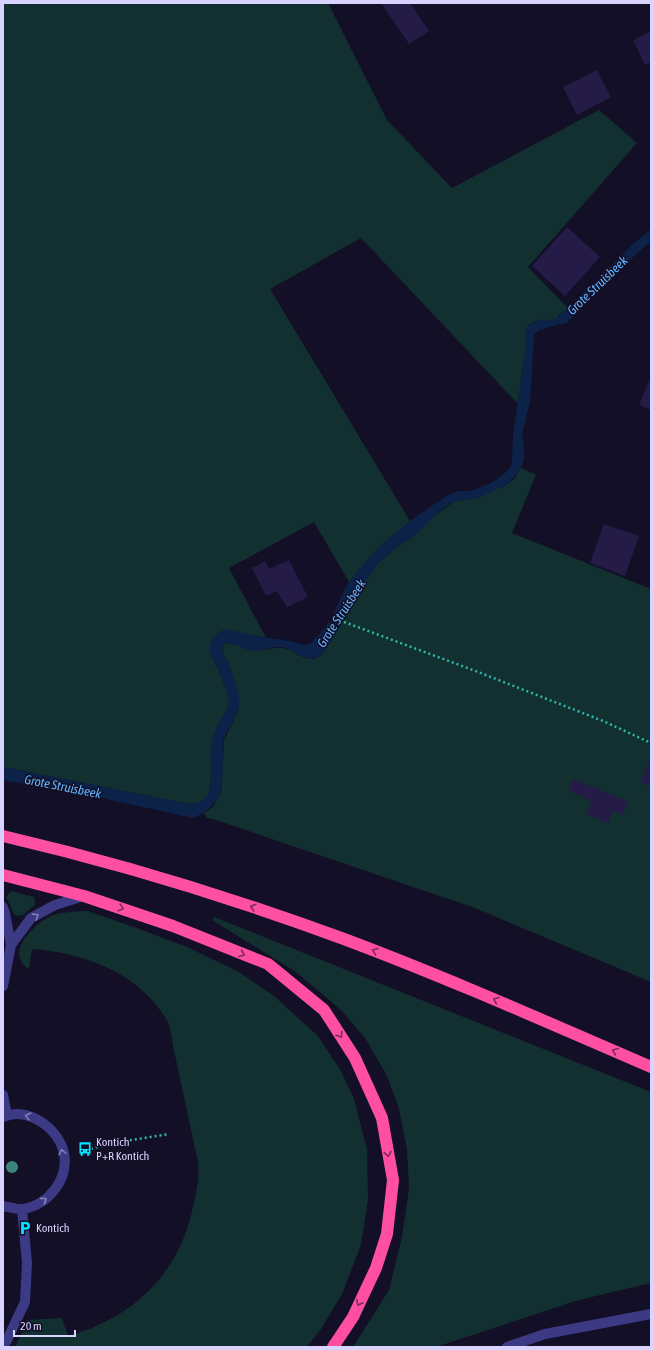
<svg xmlns="http://www.w3.org/2000/svg" width="654" height="1350" viewBox="0 0 654 1350" font-family="'Asap Condensed',sans-serif">
	<style>
		.green { fill: #12302f }
		.water { fill: #0c2248 }
		.lines { fill: none; stroke-linecap: round; stroke-linejoin: round }
		.stream { stroke: #0c2248; stroke-width: 6 }
		.building { fill: #241b47 }
		.path { stroke: #2fb8b0; stroke-width: 2.5; stroke-dasharray: 2 3; stroke-linecap: butt }
		.service { stroke: #3d3a85; stroke-width: 10 }
		.minor { stroke: #3d3a85; stroke-width: 10 }
		.motorway { stroke: #ff4fa3; stroke-width: 12 }
		.tree { fill: #3d827b }
		.oneway { stroke: #7d2c5e }
		.oneway2 { stroke: #837fbc }
		.labels { text-anchor: middle; stroke-width: 3; stroke-linejoin: round; paint-order: stroke }
		.poi-label { font-size: 12px; fill: #d9d4ff; stroke: #130f26; text-anchor: start }
		.water-label { font-size: 13px; font-style: italic; fill: #62b6ff; stroke: #130f26 }
	</style>
	<rect width="100%" height="100%" fill="#130f26"/>
	<path class="green" d="M 3,3 L 328,3 L 387,120 L 452,188 L 599,110 L 637,143 L 528,267 L 568,308 L 558,316 L 559,321 L 548,324 L 547,320 C 538,319 530,322 525,330 L 525,356 L 521,379 L 520,393 L 517,403 L 361,238 L 270,289 L 410,521 L 382,545 L 349,582 L 314,522 L 229,568 L 266,638 L 227,630 L 210,653 C 216,664 228,689 229,702 C 229,712 218,722 215,732 C 212,741 211,753 211,763 C 210,781 215,804 189,804 L 3,767 Z
		M 521,468 L 536,475 L 512,533 L 651,589 L 651,982 L 475,908 L 213,819 L 207,818 L 204,813 L 213,807 L 221,792 L 224,740 L 237,713 L 239,706 L 228,662 L 224,656 L 222,647 L 224,644 C 235,642 242,649 253,650 C 265,652 276,645 287,649 C 295,651 301,658 310,659 C 323,661 334,635 339,626 L 334,623 L 338,615 L 361,587 L 378,563 L 399,545 L 413,537 L 434,516 L 455,501 L 470,499 L 506,485 L 515,478 Z
		M 11,891 L 34,897 L 35,905 L 23,915 L 16,916 L 14,914 L 6,897 Z
		M 87,911 L 134,927 L 187,947 L 237,971 L 274,996 L 318,1036 L 341,1071 L 354,1099 L 367,1149 L 368,1200 L 361,1245 L 342,1294 L 321,1329 L 307,1347 L 15,1347 L 28,1320 L 62,1318 L 68,1336 C 133,1318 179,1274 193,1207 C 196,1193 200,1178 198,1164 C 198,1158 195,1150 194,1144 C 191,1130 188,1116 185,1102 C 181,1083 177,1065 173,1046 C 172,1039 171,1029 168,1022 C 140,973 85,953 32,949 L 29,969 C 4,954 33,925 49,917 C 61,911 75,912 87,911 Z
		M 214,917 L 651,1092 L 651,1283 L 579,1300 L 436,1347 L 353,1347 L 389,1290 L 402,1237 L 409,1189 L 407,1149 L 399,1109 L 387,1076 L 365,1038 L 340,1009 L 296,972 L 212,920 Z"/>
	<path class="water" d="M 651,229 L 651,241 L 611,277 L 567,323 L 562,324 L 560,324 L 558,316 L 574,303 L 633,244 Z
		M 541,319 L 547,320 L 549,328 L 539,330 L 534,335 L 530,402 L 522,435 L 524,449 L 524,460 L 519,472 L 506,485 L 478,498 L 455,501 L 441,510 L 413,537 L 399,545 L 378,563 L 361,587 L 343,617 L 333,614 C 338,604 342,593 348,584 C 371,551 407,521 441,500 C 446,496 454,492 460,491 C 465,491 469,491 473,490 C 486,486 507,476 512,463 L 513,433 L 525,356 L 525,330 L 528,326 L 534,322 Z
		M 329,622 L 339,625 C 332,639 323,665 304,657 C 296,654 290,648 281,647 C 271,646 261,652 250,650 C 240,648 234,642 224,644 C 223,645 222,646 222,647 C 221,653 227,659 229,664 C 233,674 237,686 239,696 C 242,713 228,725 224,739 C 222,745 223,752 223,758 C 222,789 224,804 193,818 L 97,797 L 3,780 L 3,767 L 189,804 C 223,804 206,761 212,740 C 215,728 222,717 228,707 C 230,692 217,666 210,653 L 209,648 L 212,640 L 220,631 L 227,630 L 249,634 L 260,637 L 285,640 L 305,645 L 309,644 L 319,635 Z"/>
	<g class="lines">
		<path class="stream" d="M 541,326 L 559,321 L 566,316
			M 331,630 L 342,608"/>
	</g>
	<path class="building" d="M 381,3 L 410,3 L 429,31 L 409,44 Z
		M 651,31 L 651,62 L 645,65 L 633,40 Z
		M 597,70 L 611,97 L 577,115 L 563,87 Z
		M 567,227 L 600,257 L 565,296 L 532,266 Z
		M 651,376 L 651,410 L 639,405 Z
		M 604,524 L 639,536 L 625,576 L 590,563 Z
		M 289,560 L 308,597 L 287,607 L 277,591 L 266,596 L 252,568 L 265,561 L 269,569 Z
		M 651,756 L 651,786 L 640,782 Z
		M 573,779 L 628,801 L 622,815 L 613,811 L 608,823 L 586,814 L 591,800 L 568,791 Z"/>
	<g class="lines">
		<path class="path" d="M 344,622 L 473,670 L 603,721 L 651,743
			M 86,1150 L 113,1143 L 169,1134"/>
		<path class="service" d="M 507,1347 L 545,1334 L 651,1314"/>
		<path class="minor" d="M 3,907 L 5,913 L 11,945 L 3,986
			M 11,945 L 31,918 L 55,905 L 84,896
			M 3,1095 L 7,1115
			M 3,1117 C 28,1106 58,1128 64,1153 C 69,1179 49,1204 24,1209 C 18,1210 9,1207 3,1206
			M 3,1346 L 7,1340 L 25,1302 L 27,1263 L 22,1209"/>
		<path class="motorway" d="M 3,836 C 119,863 233,898 344,939 C 448,978 549,1023 651,1067
			M 3,875 L 84,896 L 173,926 L 268,964 L 324,1010 L 355,1058 L 382,1118 L 393,1180 L 387,1234 L 376,1268 L 353,1317 L 333,1347"/>
	</g>
	<circle class="tree" cx="12" cy="1167" r="6"/>
	<defs><path id="oneway-chevron" d="M-2-3.5L2.5 0L-2 3.5" fill="none" stroke-width="1.6" stroke-linecap="round" stroke-linejoin="round"/></defs>
	<g class="oneway">
		<use href="#oneway-chevron" transform="translate(253 907) rotate(-162)"/>
		<use href="#oneway-chevron" transform="translate(121 908) rotate(19)"/>
		<use href="#oneway-chevron" transform="translate(375 951) rotate(-159)"/>
		<use href="#oneway-chevron" transform="translate(242 954) rotate(22)"/>
		<use href="#oneway-chevron" transform="translate(496 1000) rotate(-157)"/>
		<use href="#oneway-chevron" transform="translate(340 1035) rotate(57)"/>
		<use href="#oneway-chevron" transform="translate(615 1051) rotate(-157)"/>
		<use href="#oneway-chevron" transform="translate(388 1154) rotate(80)"/>
		<use href="#oneway-chevron" transform="translate(359 1303) rotate(116)"/>
	</g>
	<g class="oneway2">
		<use href="#oneway-chevron" transform="translate(36 916) rotate(-32)"/>
		<use href="#oneway-chevron" transform="translate(28 1116) rotate(-166)"/>
		<use href="#oneway-chevron" transform="translate(62 1152) rotate(-103)"/>
		<use href="#oneway-chevron" transform="translate(44 1200) rotate(-36)"/>
	</g>
	<defs>
		<symbol id="bus-bare" viewBox="-9 -9 18 18"><path d="M-5-6H5V4H4V6H2V4H-2V6H-4V4H-5ZM-3.5-4V0h7V-4ZM-3.5 1.2v1.5H-2V1.2ZM2 1.2v1.5H3.5V1.2Z" fill="#00e5ff" stroke="#130f26" stroke-width="2.5" paint-order="stroke"/></symbol>
		<symbol id="parking-bare" viewBox="-9 -9 18 18"><path d="M-3.5-5.5H1a3.5 3.5 0 0 1 0 7H-1V5.5H-3.5ZM-1-3.4V-.6H.8a1.4 1.4 0 0 0 0-2.8Z" fill="#00e5ff" stroke="#130f26" stroke-width="2.5" paint-order="stroke"/></symbol>
	</defs>
	<g fill-rule="evenodd">
		<use href="#bus-bare" x="75" y="1139" width="20" height="20"/>
		<use href="#parking-bare" x="15" y="1218" width="20" height="20"/>
	</g>
	<g class="labels">
		<g class="poi-label">
			<text x="96" y="1146">Kontich<tspan x="96" dy="14">P+R Kontich</tspan></text>
			<text x="36" y="1232">Kontich</text>
		</g>
		<g class="water-label">
			<text transform="translate(597 285) rotate(-44)" y="5">Grote Struisbeek</text>
			<text transform="translate(341 613) rotate(-57)" y="5">Grote Struisbeek</text>
			<text transform="translate(63 786) rotate(11)" y="5">Grote Struisbeek</text>
		</g>
	</g>
	<rect width="654" height="1350" fill="none" stroke="#d9d4ff" stroke-width="8"/>
	<path d="M14 1330v6h61v-6" fill="none" stroke="#d9d4ff" stroke-width="2"/>
	<text x="20" y="1330" font-size="12" fill="#d9d4ff" stroke="#130f26" stroke-width="3" paint-order="stroke">20 m</text>
</svg>
